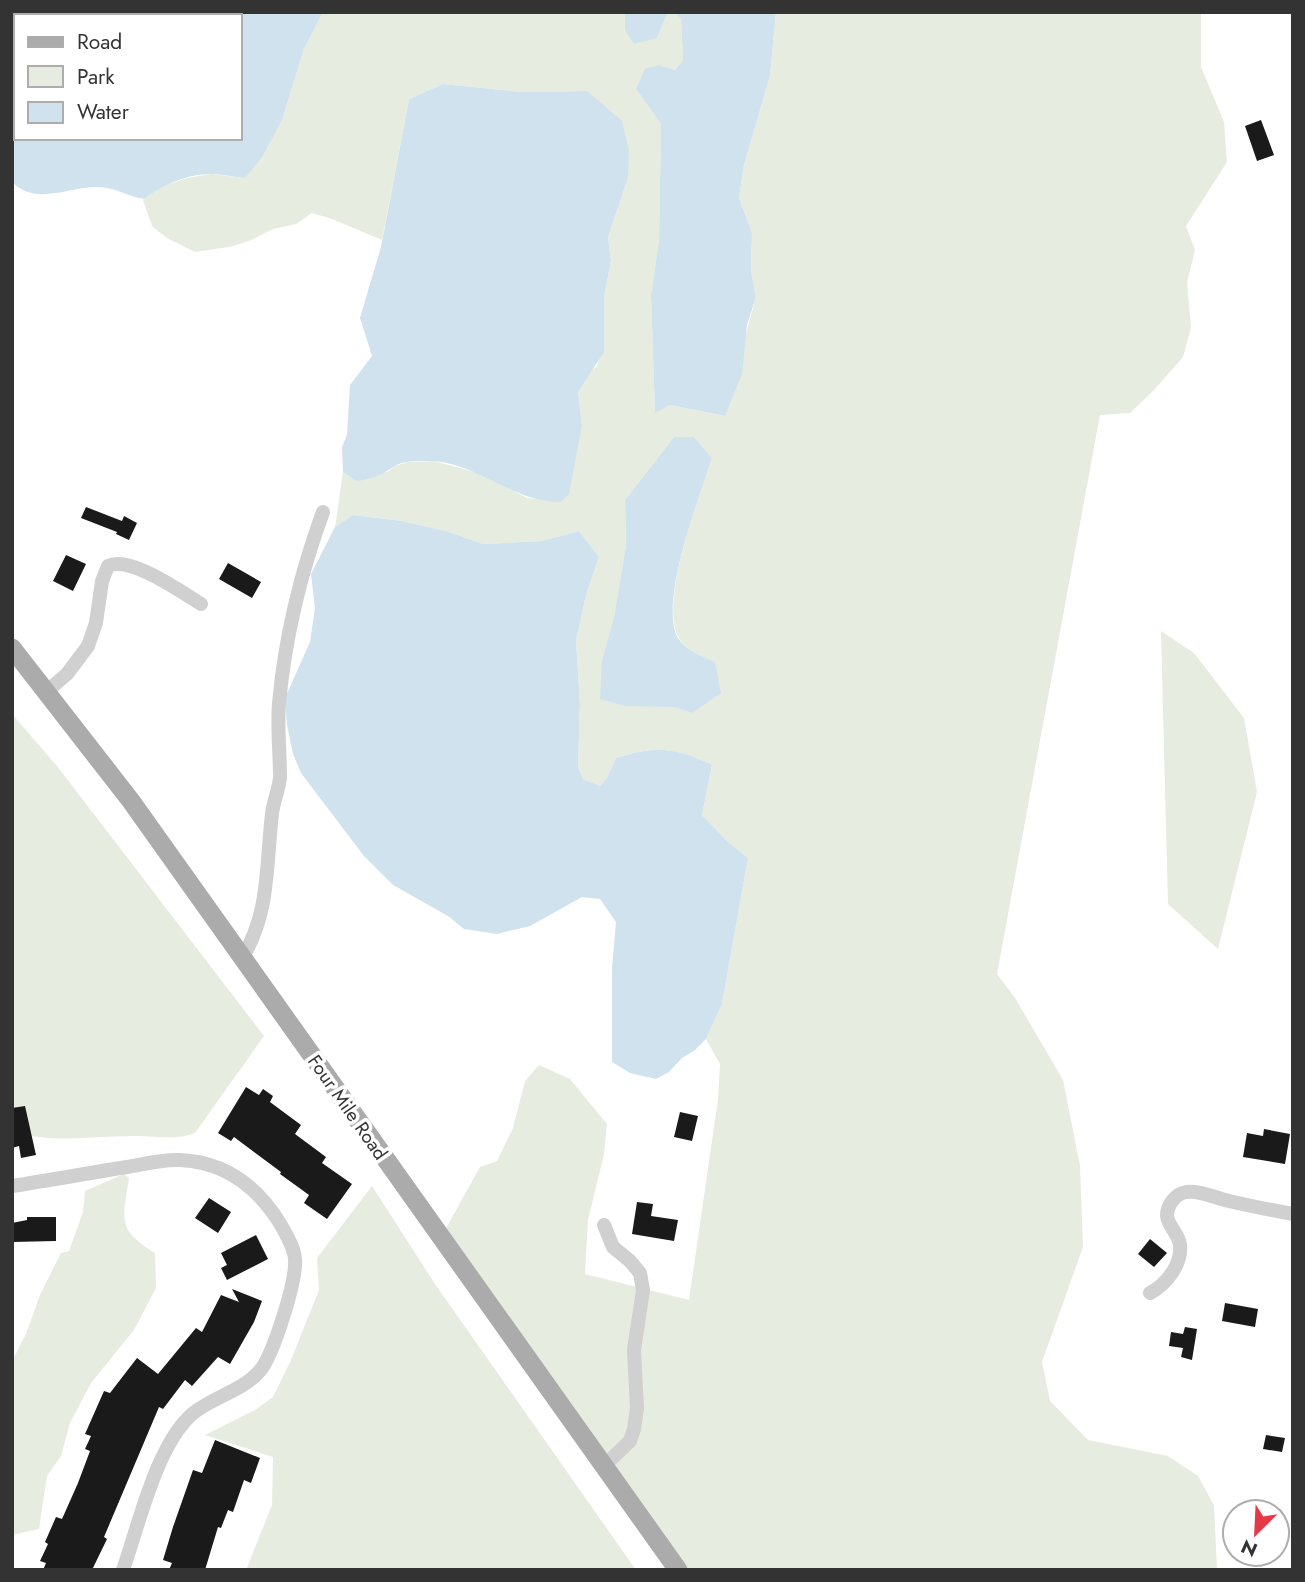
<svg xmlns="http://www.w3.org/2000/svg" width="1305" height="1582" viewBox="0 0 1305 1582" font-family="Jost,sans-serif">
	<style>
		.green { fill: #e6ecdf; fill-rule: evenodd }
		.water { fill: #cfe2ee }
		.building { fill: #1a1a1a }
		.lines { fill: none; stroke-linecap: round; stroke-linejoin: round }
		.minor { stroke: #d0d0d0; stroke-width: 14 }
		.major { stroke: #ababab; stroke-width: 19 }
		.labels { text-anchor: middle; stroke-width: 7; stroke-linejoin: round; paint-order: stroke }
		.street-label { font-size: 19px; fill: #333; stroke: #fff }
	</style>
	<rect width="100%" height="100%" fill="#fff"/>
	<path class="green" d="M 323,12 L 625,12 L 625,30 L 657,38 L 668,12 L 674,12 L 681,19 L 683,60 L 675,70 L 659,65 L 636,89 L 661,124 L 659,240 L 651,295 L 655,412 L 670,405 L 724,416 L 756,297 L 751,272 L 752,233 L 739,198 L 744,165 L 770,76 L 776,12 L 1203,12 L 1201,14 L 1201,67 L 1224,122 L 1227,162 L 1186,226 L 1195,250 L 1187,283 L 1191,328 L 1183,357 L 1154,390 L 1130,413 L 1100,415 L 997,974 L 1015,998 L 1063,1080 L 1080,1166 L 1083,1247 L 1042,1362 L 1050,1401 L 1088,1440 L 1168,1456 L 1198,1476 L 1214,1505 L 1217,1570 L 688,1570 L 445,1230 L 480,1167 L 497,1161 L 513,1128 L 525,1081 L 539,1065 L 570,1079 L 607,1124 L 604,1154 L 588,1220 L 585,1274 L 689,1300 L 718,1099 L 720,1064 L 706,1039 L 722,1004 L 748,858 L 728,842 L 702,815 L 712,766 C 676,747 654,745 616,758 L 607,778 L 600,786 L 583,779 L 578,767 L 580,704 L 576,641 L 586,595 L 599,557 L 579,531 L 542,541 L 483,544 L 446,531 L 402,521 L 353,515 L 335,527 L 343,472 L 356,481 L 389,471 L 395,466 L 408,462 L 434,461 L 482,474 L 527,498 L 561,502 L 582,425 L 578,392 L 590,372 L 597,366 L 604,342 L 604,297 L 611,261 L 608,237 L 628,178 L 587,91 L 521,92 L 443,84 L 409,99 L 382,240 L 332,219 L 312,213 L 296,224 L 273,229 L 249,241 L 229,247 L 195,252 L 167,238 L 152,226 L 143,200 L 160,187 L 187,178 L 211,174 L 245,178 L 282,120 L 304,49 ZM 674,437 L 694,437 L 712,458 C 700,496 658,603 679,638 C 685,650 703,657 714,662 L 692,713 L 673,707 L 602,660 L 614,617 L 626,545 L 625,500 Z
		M 1161,631 L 1194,653 L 1244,718 L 1257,792 L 1218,949 L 1168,904 Z
		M 12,714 L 57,766 L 264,1036 L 195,1133 C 173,1141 159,1136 137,1136 C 93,1135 56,1145 12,1131 Z
		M 124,1174 L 129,1178 C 123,1219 116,1229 155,1253 L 156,1288 L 134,1330 L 91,1383 L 70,1423 L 61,1456 L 47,1476 L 39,1529 L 12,1535 L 12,1361 L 26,1334 L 40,1295 L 61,1253 L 69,1251 L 83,1212 L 85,1191 Z
		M 372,1186 L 435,1284 L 636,1570 L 246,1570 L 272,1505 L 273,1457 L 205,1435 L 255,1410 L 273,1397 L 291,1360 L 319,1290 L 317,1258 Z"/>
	<path class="water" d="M 56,12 L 323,12 L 304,49 L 282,120 L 262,157 L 245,178 C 234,177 222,174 211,174 C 187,174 162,185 144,199 C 131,197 119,190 107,188 C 75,182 39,209 12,182 L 12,90 L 16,84 L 16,138 L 240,138 L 240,16 L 54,16 Z
		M 625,12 L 668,12 L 657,38 L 634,44 L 625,30 Z
		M 674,12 L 776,12 L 770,76 L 744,165 L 739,198 L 752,233 L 751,272 L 756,297 L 747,325 L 742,374 L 725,416 L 670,405 L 655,413 L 651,295 L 659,240 L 661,124 L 636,89 L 645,69 L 659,65 L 675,70 L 683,60 L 681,19 Z
		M 443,84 L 521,92 L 587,91 L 622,121 L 629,151 L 628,178 L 608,237 L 611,261 L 604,297 L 604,352 L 578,392 L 582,425 L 569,494 L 561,502 C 514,503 480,464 432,461 C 422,461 404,460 395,466 C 381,475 373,479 356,481 L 343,472 L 342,447 L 347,435 L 350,385 L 372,356 L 360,318 L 381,247 L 409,99 Z
		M 674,437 L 694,437 L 712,458 C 700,496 658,603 678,638 C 685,650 703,657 715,662 L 721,693 L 692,713 L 673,707 L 625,706 L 600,699 L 602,660 L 614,617 L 626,545 L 625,500 Z
		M 353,515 L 402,521 L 446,531 L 483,544 L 542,541 L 579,531 L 599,557 L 586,595 L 576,641 L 580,704 L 578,767 L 583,779 L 600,786 L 607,778 L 616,758 C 655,745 675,747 712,765 L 702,815 L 728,842 L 748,858 L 722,1004 L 706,1039 L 695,1050 L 682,1058 L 669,1072 L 656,1079 L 630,1073 L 612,1062 L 612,968 L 616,922 L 600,899 L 582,897 L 530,926 L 497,934 L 464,929 L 448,916 L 393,885 L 364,856 L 301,773 L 293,754 L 287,725 L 285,698 L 310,642 L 315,608 L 311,574 L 335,527 Z"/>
	<path class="building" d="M 1261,120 L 1274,155 L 1257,161 L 1245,126 Z
		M 86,507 L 122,521 L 124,516 L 137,523 L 129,540 L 116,534 L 117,532 L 81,518 Z
		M 66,555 L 86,564 L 73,591 L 53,581 Z
		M 228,563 L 261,582 L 252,598 L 219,579 Z
		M 246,1087 L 259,1095 L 263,1089 L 273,1096 L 270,1102 L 301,1125 L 295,1134 L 326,1157 L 322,1163 L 352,1184 L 327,1219 L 304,1203 L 309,1195 L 280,1174 L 281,1172 L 234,1137 L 231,1141 L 218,1133 Z
		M 25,1106 L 36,1155 L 21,1158 L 19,1146 L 12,1148 L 12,1108 Z
		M 680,1112 L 698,1116 L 692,1141 L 674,1137 Z
		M 1264,1129 L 1290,1134 L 1285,1164 L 1243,1157 L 1247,1133 L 1263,1136 Z
		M 209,1198 L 231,1212 L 218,1233 L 195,1218 Z
		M 637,1202 L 653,1204 L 651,1216 L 678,1220 L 674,1241 L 632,1234 Z
		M 27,1217 L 56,1217 L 56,1241 L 12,1242 L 12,1223 L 27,1220 Z
		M 256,1235 L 268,1259 L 227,1280 L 221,1268 L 227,1265 L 221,1253 Z
		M 1150,1239 L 1167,1253 L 1154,1267 L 1138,1254 Z
		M 232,1289 L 262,1301 L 254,1322 L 230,1364 L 218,1357 L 192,1386 L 185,1380 L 163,1409 L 159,1407 L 104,1537 L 107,1539 L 92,1570 L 43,1570 L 46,1563 L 40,1561 L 48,1544 L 45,1542 L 56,1517 L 62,1519 L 78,1483 L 90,1451 L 85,1449 L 91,1436 L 85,1434 L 104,1391 L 110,1393 L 137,1358 L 158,1374 L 196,1328 L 202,1332 L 221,1295 L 239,1302 Z
		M 1225,1303 L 1258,1309 L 1255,1327 L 1222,1321 Z
		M 1185,1327 L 1197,1329 L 1192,1360 L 1181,1357 L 1183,1348 L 1169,1346 L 1171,1332 L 1183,1334 Z
		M 1266,1435 L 1285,1438 L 1282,1452 L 1263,1449 Z
		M 215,1440 L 260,1458 L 251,1483 L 244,1480 L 233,1512 L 228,1510 L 221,1528 L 218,1527 L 205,1570 L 169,1570 L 172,1563 L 163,1560 L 173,1527 L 193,1470 L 202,1473 Z"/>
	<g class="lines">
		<path class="minor" d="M 46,692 L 67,674 L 88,646 L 96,623 L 102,581 L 108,566 C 130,555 181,592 201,604
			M 242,958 C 270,914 266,863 272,814 C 273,802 279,790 280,777 C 280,753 277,728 279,703 C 285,638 301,572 323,512
			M 12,1186 C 51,1180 89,1173 127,1167 C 144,1164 163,1159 180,1160 C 225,1162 258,1187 281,1225 C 287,1236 294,1247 295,1259 C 297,1281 275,1346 264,1365 C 248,1391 211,1396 190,1416 C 156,1448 139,1524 123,1570
			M 1150,1293 C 1167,1284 1182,1264 1180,1245 C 1178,1228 1157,1221 1173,1200 C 1176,1196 1181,1193 1186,1192 C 1200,1190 1215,1198 1229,1201 C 1250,1206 1271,1210 1293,1214
			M 604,1466 L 630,1441 L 634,1429 L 637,1408 L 634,1350 L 643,1290 L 640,1273 L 630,1261 L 613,1247 L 604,1225"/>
		<path class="major" d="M 12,14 L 13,12
			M 12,648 L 131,801 L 678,1570"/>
	</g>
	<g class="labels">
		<g class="street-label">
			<text transform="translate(348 1107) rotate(55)" y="7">Four Mile Road</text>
		</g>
	</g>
	<rect width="1305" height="1582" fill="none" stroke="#333333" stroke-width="28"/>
	<rect x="14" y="14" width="228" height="126" fill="#ffffff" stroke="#adadad" stroke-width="2"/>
	<rect x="28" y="37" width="35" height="10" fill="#ababab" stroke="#adadad" stroke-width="2"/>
	<text x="77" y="49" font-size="21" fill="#333333">Road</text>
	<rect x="28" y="66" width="35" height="21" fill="#e6ecdf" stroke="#adadad" stroke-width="2"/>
	<text x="77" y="84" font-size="21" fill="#333333">Park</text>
	<rect x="28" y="102" width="35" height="21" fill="#cfe2ee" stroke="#adadad" stroke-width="2"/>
	<text x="77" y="119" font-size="21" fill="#333333">Water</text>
	<g transform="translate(1256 1533) rotate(204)"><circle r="33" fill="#ffffff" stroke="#adadad" stroke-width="2"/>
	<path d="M0-5L12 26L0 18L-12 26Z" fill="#e63946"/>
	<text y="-10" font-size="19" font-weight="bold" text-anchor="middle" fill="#333333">N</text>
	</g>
</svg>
